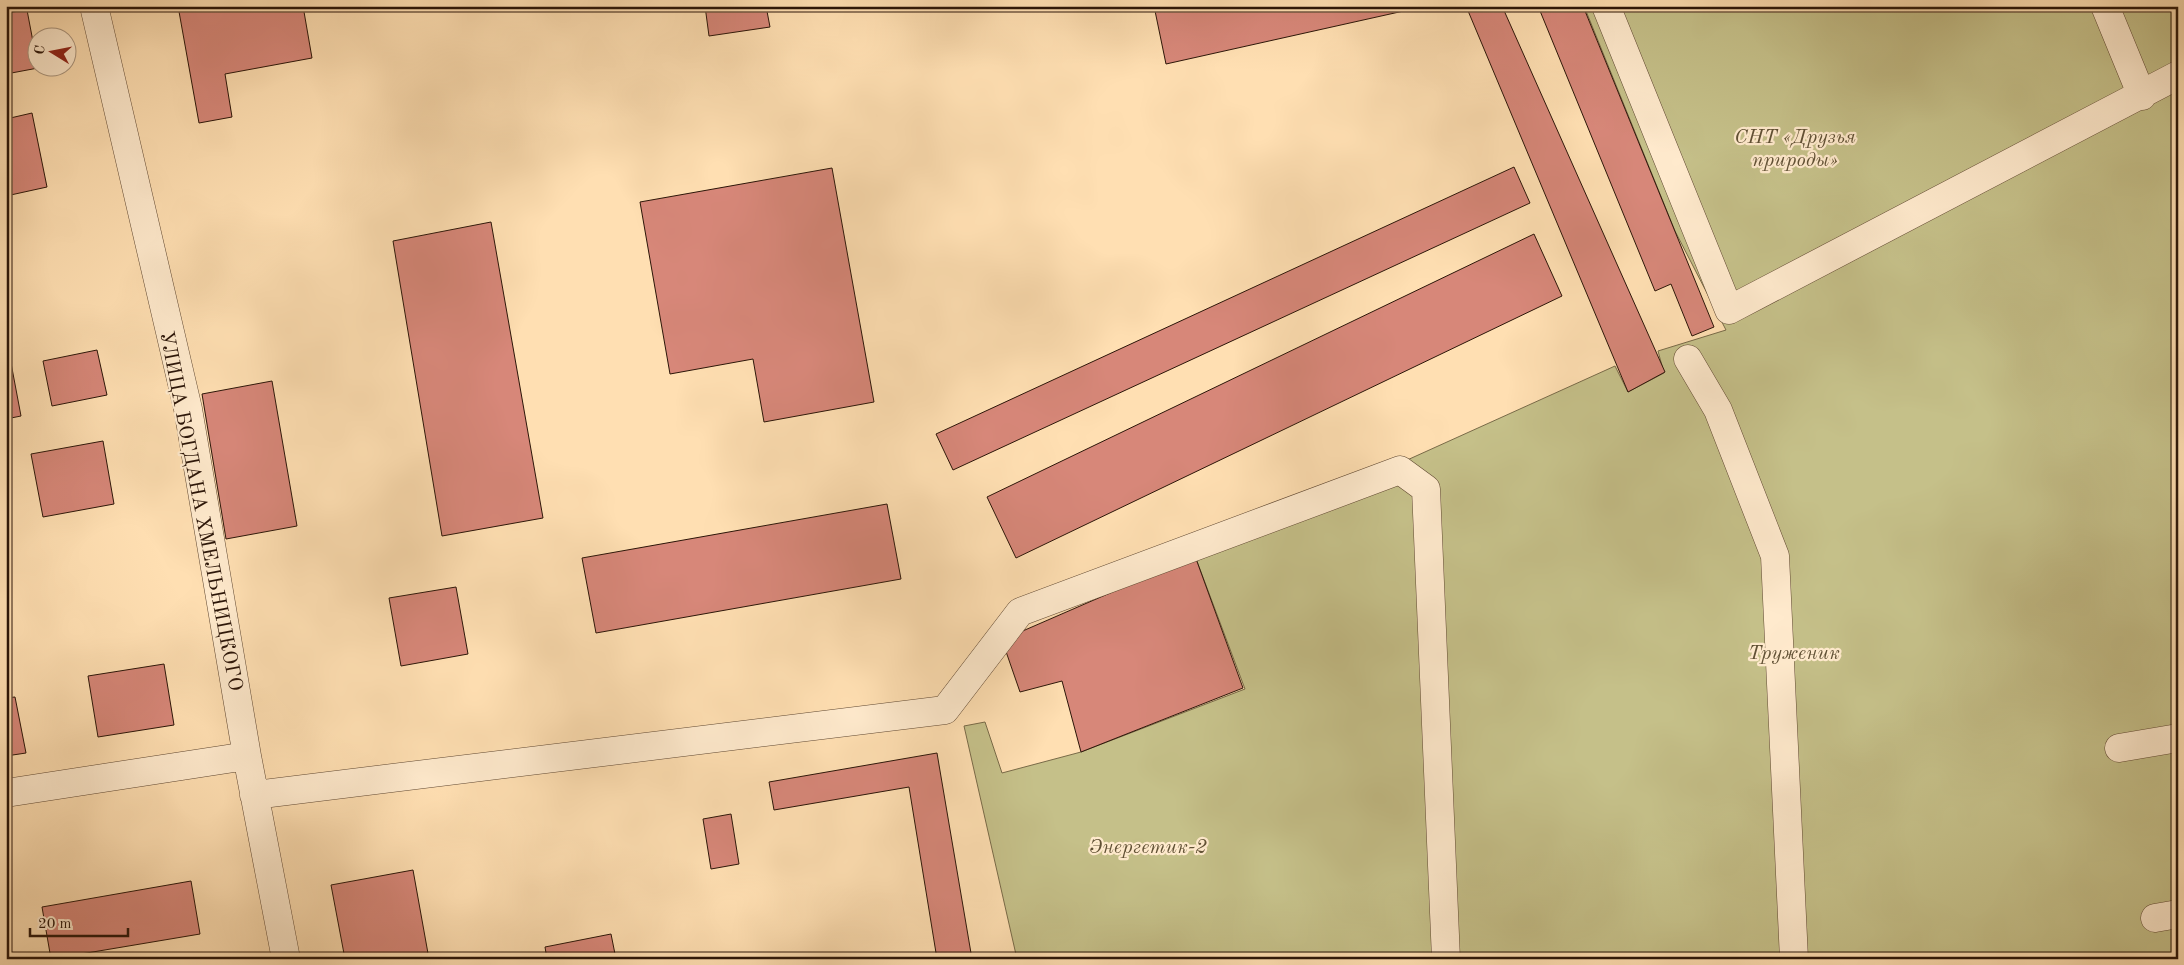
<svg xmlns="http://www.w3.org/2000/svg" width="2184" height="965" viewBox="0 0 2184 965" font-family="'Old Standard TT',serif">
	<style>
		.green { fill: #c5c089; stroke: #786a48 }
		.building { fill: #d78779; stroke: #2b1508 }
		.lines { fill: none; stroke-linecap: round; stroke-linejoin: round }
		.minor-casing { stroke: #604832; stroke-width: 29 }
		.minor { stroke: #ffeacd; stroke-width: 28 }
		.labels { text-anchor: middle; stroke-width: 4.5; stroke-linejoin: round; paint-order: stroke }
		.park-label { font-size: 20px; font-style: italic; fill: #615135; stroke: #ffeacd }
		.street-label { font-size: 20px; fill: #2b1508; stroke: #ffeacd }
	</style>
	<rect width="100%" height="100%" fill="#ffdfb2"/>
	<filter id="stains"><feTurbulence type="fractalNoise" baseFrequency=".004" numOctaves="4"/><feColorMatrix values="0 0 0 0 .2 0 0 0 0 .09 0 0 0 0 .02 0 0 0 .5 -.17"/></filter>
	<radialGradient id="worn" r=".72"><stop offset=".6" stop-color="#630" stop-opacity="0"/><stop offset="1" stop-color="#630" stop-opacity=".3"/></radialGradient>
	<path class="green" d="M 1584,6 L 2178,6 L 2178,959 L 1017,959 L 964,726 L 985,722 L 1002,773 L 1081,752 L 1245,689 L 1195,556 L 1615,366 L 1628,392 L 1664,373 L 1658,351 L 1726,330 L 1675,231 Z"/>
	<path class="building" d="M 178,6 L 303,6 L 312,58 L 225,74 L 232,117 L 199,123 Z
		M 705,6 L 766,6 L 770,27 L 709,36 Z
		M 1154,6 L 1426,6 L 1166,64 Z
		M 1466,6 L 1502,6 L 1665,372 L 1628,392 Z
		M 1538,6 L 1583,6 L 1714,327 L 1692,336 L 1671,284 L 1655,291 Z
		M 27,10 L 38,68 L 6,74 L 6,13 Z
		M 32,113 L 47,187 L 6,196 L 6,119 Z
		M 1514,167 L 1530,203 L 953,470 L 936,434 Z
		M 832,168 L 874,402 L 764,422 L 753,359 L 670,374 L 640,202 Z
		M 491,222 L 543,518 L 442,536 L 393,241 Z
		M 1534,234 L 1562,296 L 1016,558 L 987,497 Z
		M 97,350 L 107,395 L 52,406 L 43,361 Z
		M 11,363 L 21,416 L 6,419 L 6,364 Z
		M 272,381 L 297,526 L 226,539 L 202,394 Z
		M 103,441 L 114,504 L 43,517 L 31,454 Z
		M 887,504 L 901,579 L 596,633 L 582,558 Z
		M 1195,556 L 1243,688 L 1081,752 L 1062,681 L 1020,692 L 1002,640 Z
		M 456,587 L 468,654 L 401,666 L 389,598 Z
		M 164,664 L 174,725 L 98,737 L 88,676 Z
		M 15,697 L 26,753 L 6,756 L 6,698 Z
		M 937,753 L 972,959 L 937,959 L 909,787 L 774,810 L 769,782 Z
		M 731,814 L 739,864 L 711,869 L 703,819 Z
		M 413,870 L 429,959 L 345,959 L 331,885 Z
		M 191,881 L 200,934 L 51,959 L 42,907 Z
		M 611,934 L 616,959 L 547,959 L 545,947 Z"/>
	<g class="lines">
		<defs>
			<path id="minor" d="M 94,6 L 188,409 L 247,756 L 286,959
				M 1606,6 L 1729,310 L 2178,75
				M 2105,6 L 2142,96
				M 1688,359 L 1718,410 L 1775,556 L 1794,959
				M 2119,748 L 2178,738
				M 6,793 L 247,756
				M 254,795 L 945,710 L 1020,612 L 1400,470 L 1426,489 L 1446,959
				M 2155,918 L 2178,914"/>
		</defs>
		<use href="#minor" class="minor-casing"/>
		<use href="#minor" class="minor"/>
	</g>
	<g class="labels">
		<g class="park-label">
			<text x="1795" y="143">СНТ «Друзья<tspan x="1795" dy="23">природы»</tspan></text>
			<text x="1794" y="659">Труженик</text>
			<text x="1148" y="853">Энергетик-2</text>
		</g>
		<g class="street-label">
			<text transform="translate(202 511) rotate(79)" y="7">УЛИЦА БОГДАНА ХМЕЛЬНИЦКОГО</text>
		</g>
	</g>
	<rect width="2184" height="965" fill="none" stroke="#ffdfb2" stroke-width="25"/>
	<rect x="8" y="8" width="2169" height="950" fill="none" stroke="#2b1508" stroke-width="2.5"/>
	<rect x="12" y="12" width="2159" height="940" fill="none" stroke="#2b1508"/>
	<g transform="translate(52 52) rotate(280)"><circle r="24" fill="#ffeacd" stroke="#aa957e"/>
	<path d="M0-4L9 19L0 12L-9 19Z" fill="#8f2418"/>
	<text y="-8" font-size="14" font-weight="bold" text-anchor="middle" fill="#2b1508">С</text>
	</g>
	<path d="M30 928v8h98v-8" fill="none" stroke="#2b1508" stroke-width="2.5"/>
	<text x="38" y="928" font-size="15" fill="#2b1508" stroke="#ffeacd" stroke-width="4" paint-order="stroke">20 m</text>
	<rect width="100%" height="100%" filter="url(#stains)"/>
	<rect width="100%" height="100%" fill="url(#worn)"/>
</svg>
